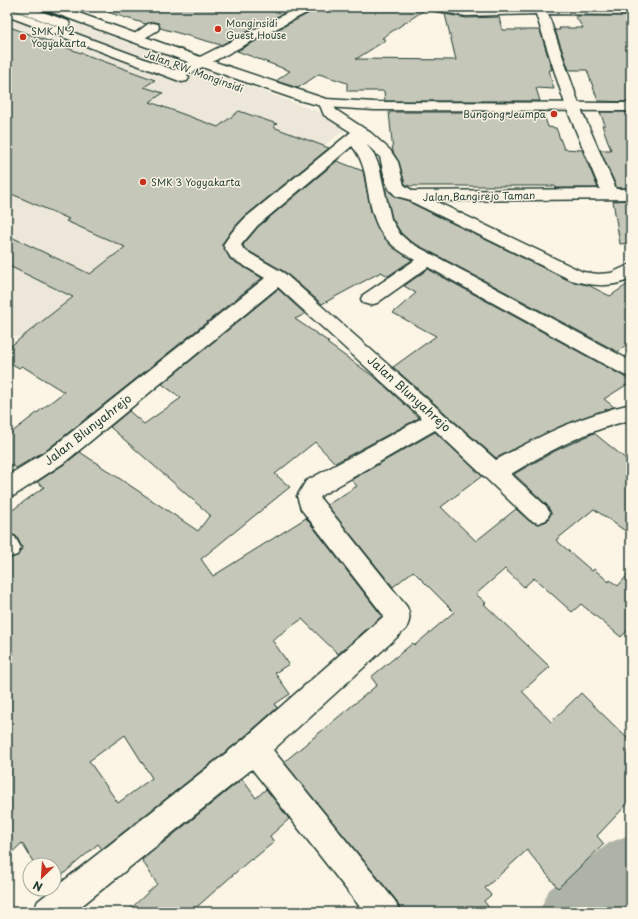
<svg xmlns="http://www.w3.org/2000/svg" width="638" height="919" viewBox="0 0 638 919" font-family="'Playpen Sans',sans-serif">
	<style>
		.built { fill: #ece7d8 }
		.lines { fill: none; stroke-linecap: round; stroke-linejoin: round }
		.river { fill: #aeb3a7; fill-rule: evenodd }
		.building { fill: #c5c7b9; stroke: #1f3d34; fill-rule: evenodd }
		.minor-casing { stroke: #1f3d34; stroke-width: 3 }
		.major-casing { stroke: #1f3d34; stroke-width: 3 }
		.minor { fill: #fcf5e5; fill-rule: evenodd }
		.major { fill: #fcf5e5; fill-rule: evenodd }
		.poi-dot { fill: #c8321e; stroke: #fcf5e5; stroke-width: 1.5 }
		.labels { text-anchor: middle; stroke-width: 3; stroke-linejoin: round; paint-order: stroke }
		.far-poi-label { font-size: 10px; fill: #1f3d34; stroke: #fcf5e5; text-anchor: start }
		.far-street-label { font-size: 10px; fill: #1f3d34; stroke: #fcf5e5 }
		.street-label { font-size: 12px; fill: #1f3d34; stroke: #fcf5e5 }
	</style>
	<rect width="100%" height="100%" fill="#fcf5e5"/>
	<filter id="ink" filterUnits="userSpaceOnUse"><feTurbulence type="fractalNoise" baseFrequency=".025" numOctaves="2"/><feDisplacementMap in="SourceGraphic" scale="8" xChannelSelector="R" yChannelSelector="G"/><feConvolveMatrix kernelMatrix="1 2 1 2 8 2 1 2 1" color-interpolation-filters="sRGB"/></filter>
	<g filter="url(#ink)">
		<path class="built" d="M 7,7 L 30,7 L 69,21 L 7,54 Z
			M 77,24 L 352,124 L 142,289 L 56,359 L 7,332 L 7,268 L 29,252 L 7,241 L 7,62 Z"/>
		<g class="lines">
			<path class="river" d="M 631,834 L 631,904 L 621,912 L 539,912 L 549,890 L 609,843 Z"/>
		</g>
		<path class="building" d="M 108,7 L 296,7 L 221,45 L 160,28 L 158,23 L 153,22 L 146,24 L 107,12 Z
			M 315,7 L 429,7 L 382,38 L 386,40 L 356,59 L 456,60 L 445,14 L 466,18 L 499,17 L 502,30 L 540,30 L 552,70 L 549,70 L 554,89 L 536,88 L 540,101 L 385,101 L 384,91 L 347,91 L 347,83 L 319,74 L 298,88 L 276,81 L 290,71 L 237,51 L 313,11 Z
			M 575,16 L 631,16 L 631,102 L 598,101 L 587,70 L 569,70 L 555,30 L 560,30 L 559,28 L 583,28 Z
			M 7,26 L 155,80 L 144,87 L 163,93 L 150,102 L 218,127 L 239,111 L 277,124 L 273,127 L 329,148 L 244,217 L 231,231 L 222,244 L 230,259 L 262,278 L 48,449 L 16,468 L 7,462 L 7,436 L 64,392 L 22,366 L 19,368 L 7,361 L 7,349 L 73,297 L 7,265 L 7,235 L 90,274 L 125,247 L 66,221 L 69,219 L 7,192 Z
			M 389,112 L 543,112 L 548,127 L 556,128 L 564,149 L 582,150 L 598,188 L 556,188 L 555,186 L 409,186 L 405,184 L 399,162 L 393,152 Z
			M 600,112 L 631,112 L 631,188 L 617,188 L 600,150 L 611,150 L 602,125 L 605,125 Z
			M 337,161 L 363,171 L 371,212 L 379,231 L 392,247 L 412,260 L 388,276 L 381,272 L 322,304 L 285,272 L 245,249 L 243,245 L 258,227 Z
			M 385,188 L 396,197 L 410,201 L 411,203 L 570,281 L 588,285 L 610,296 L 631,282 L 631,340 L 618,352 L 410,241 L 401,233 L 392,218 Z
			M 631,200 L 631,243 L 620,244 L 613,201 Z
			M 428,269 L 623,376 L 631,382 L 604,399 L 614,407 L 561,426 L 496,458 L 393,367 L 436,336 L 393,313 L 416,293 L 404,286 Z
			M 278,289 L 305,314 L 295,319 L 329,342 L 327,343 L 377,379 L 419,418 L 335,463 L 315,442 L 275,474 L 290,487 L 201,559 L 213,576 L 306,518 L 382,616 L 338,654 L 302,619 L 272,640 L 289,664 L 275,673 L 290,694 L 275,704 L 277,708 L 243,738 L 102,849 L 98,844 L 54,882 L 54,865 L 35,865 L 22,843 L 7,857 L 7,559 L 17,556 L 22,547 L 16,536 L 7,533 L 7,514 L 44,487 L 37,482 L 66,463 L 80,452 L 198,531 L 210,515 L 110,427 L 129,411 L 144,424 L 181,398 L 162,384 ZM 125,735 L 152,778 L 118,803 L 89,761 Z
			M 435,432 L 482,476 L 441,507 L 476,541 L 516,509 L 529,521 L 539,524 L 547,521 L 551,514 L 547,505 L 514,474 L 555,451 L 594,433 L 631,463 L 631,535 L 594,509 L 556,540 L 592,571 L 594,569 L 609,582 L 610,580 L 618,586 L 631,571 L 631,627 L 621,637 L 581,604 L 572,612 L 534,578 L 524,587 L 505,569 L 476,594 L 486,603 L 484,604 L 550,667 L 522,691 L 551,722 L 581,693 L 631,742 L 631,800 L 597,836 L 604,844 L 558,888 L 527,850 L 485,888 L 491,895 L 484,901 L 492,912 L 401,912 L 396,900 L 284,762 L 377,685 L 371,677 L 413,643 L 415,645 L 454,612 L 413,571 L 393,587 L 327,505 L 357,486 L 351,480 Z
			M 242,779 L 256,798 L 266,789 L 289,819 L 270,836 L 274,842 L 252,860 L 251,859 L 191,912 L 127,912 L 157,884 L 142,860 Z"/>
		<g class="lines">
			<defs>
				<path id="minor" d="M 68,7 L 83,7 L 70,16 L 62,16 L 60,13 Z
					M 299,7 L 314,7 L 312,10 L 187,75 L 189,78 L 187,81 L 182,82 L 7,16 L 7,8 L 174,70 Z
					M 431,7 L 466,8 L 631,7 L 631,15 L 548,14 L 580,107 L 616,189 L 631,189 L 631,199 L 435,201 L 583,272 L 598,274 L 611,273 L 631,264 L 631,279 C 610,288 592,286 571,280 L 412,202 L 411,200 L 396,196 L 390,190 L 386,183 L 380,157 L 366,144 L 374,154 L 379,166 L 391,219 L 400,234 L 409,242 L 631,361 L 631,377 L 624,375 L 428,267 L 377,303 L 370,305 L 363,303 L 361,299 L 363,295 L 415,260 C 379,240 374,226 367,186 C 365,171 362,158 352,146 L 257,226 L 241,245 L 244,250 L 284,273 L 496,460 C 539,436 582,415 631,404 L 631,420 C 587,430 549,451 511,474 L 546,506 L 550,513 L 546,520 L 538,523 L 530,520 L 435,430 L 322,495 L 320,498 L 407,607 C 411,616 410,620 406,629 L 273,750 L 395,901 L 400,912 L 364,912 L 252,769 L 74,912 L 33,912 L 38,901 L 244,739 L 384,616 L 301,509 L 297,496 L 306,481 L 422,418 L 278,287 L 65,462 L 15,495 L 7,497 L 7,476 L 49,450 L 265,278 L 231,258 L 223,245 L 232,232 L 245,218 L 351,132 L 324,115 L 319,103 L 321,100 L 326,99 L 331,100 L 336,110 L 371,133 L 390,150 L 398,162 L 404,185 L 413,191 L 600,189 L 566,107 L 536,14 L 466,16 L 437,11 L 433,10 Z
					M 153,23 L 158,24 L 159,27 L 158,30 C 149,35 140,43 130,41 L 129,38 L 148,24 Z
					M 7,534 L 15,537 L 21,548 L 17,555 L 7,558 Z"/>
				<path id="major" d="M 12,7 L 29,7 L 68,21 L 70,24 L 68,27 L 60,27 L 14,10 Z
					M 44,7 L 62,7 L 206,59 L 326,99 L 374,102 L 631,103 L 631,111 L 374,110 L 326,107 L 298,100 L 196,65 L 46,10 Z"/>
			</defs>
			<use href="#minor" class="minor-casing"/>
			<use href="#major" class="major-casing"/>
			<use href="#minor" class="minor"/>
			<use href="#major" class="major"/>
		</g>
	</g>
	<g class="poi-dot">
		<circle cx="218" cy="29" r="4"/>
		<circle cx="23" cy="37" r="4"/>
		<circle cx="554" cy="114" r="4"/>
		<circle cx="143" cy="182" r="4"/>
	</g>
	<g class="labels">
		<g class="far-poi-label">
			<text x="226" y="27">Monginsidi<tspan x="226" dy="12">Guest House</tspan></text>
			<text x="31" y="35">SMK N 2<tspan x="31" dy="12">Yogyakarta</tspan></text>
			<text x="546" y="118" text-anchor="end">Bungong Jeumpa</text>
			<text x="151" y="186">SMK 3 Yogyakarta</text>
		</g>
		<g class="far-street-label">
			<text transform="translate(194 71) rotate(20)" y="4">Jalan RW. Monginsidi</text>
			<text transform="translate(479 196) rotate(-1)" y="4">Jalan Bangirejo Taman</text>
		</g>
		<g class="street-label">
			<text transform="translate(409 394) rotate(42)" y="4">Jalan Blunyahrejo</text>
			<text transform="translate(88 430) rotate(-38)" y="4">Jalan Blunyahrejo</text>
		</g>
	</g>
	<rect width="638" height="919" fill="none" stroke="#fcf5e5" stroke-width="24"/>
	<rect x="12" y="12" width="614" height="895" fill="none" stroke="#1f3d34" stroke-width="1.5" filter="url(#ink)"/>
	<g transform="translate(42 877) rotate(205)"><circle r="19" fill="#fcf5e5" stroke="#a4ab9e"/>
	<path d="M0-3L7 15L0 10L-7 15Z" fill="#c8321e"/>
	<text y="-6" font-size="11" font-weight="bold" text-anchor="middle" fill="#1f3d34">N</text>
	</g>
</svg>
